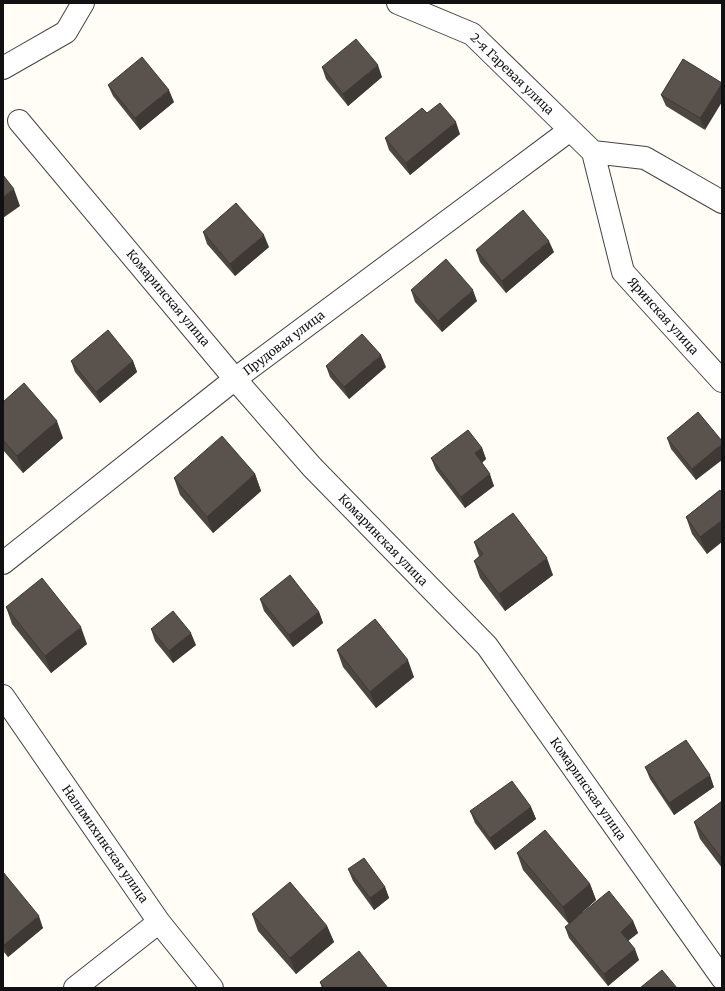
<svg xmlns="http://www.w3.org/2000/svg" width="725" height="991" viewBox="0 0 725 991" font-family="Merriweather,serif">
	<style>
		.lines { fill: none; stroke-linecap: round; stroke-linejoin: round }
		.street-casing { stroke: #444; stroke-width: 24 }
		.street { stroke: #fff; stroke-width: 22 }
		.wall { fill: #4d4742 }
		.shaded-wall { fill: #3f3936 }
		.building { fill: #5a524d; stroke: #3f3936 }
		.labels { text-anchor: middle; stroke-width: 4; stroke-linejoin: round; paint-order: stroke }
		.street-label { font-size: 12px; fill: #111; stroke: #fff }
	</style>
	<rect width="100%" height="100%" fill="#fffdf5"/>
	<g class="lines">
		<defs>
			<path id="street" d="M 398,3 L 472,34 L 593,152
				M 3,68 L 66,32 L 83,3
				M 19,121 L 235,379 L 312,467 L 487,646 L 722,978
				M 593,152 L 623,272 L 722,381
				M 593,152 L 645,158 L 722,202
				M 3,563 L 235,379 L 570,130
				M 3,696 L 159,922 L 212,988
				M 75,988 L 159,922"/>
		</defs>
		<use href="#street" class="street-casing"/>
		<use href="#street" class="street"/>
	</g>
	<path class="wall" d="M 683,59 L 705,130 L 666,106 L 661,95 Z
		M 322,67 L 382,77 L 348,106 L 326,79 Z
		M 108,85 L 174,102 L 140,130 L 113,96 Z
		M 427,113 L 460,134 L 410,175 L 389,150 L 385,138 Z
		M 203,232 L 269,247 L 235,276 L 207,244 Z
		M 476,250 L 554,252 L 506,293 L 480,262 Z
		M 411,290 L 477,301 L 442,332 L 415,302 Z
		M 71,361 L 133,361 L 137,372 L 100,403 L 75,372 Z
		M 326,366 L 386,367 L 349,399 L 330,377 Z
		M 3,402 L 63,438 L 23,473 L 3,450 Z
		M 667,438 L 722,441 L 696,480 L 671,449 Z
		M 482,448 L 486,459 L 482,463 L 494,486 L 465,508 L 436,470 L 431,458 Z
		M 255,474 L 261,491 L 213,533 L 180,495 L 174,478 Z
		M 720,490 L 707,554 L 692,534 L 686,517 Z
		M 474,542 L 553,575 L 505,611 L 480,578 L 474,561 L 479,556 Z
		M 260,599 L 319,612 L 323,623 L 293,647 L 264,611 Z
		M 6,607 L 87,644 L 51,673 L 12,624 Z
		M 151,629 L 196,645 L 173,663 L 155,641 Z
		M 337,650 L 414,677 L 376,708 L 343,667 Z
		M 645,767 L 714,787 L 674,815 L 650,779 Z
		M 722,801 L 722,868 L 700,839 L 694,822 Z
		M 531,807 L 536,819 L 495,850 L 475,823 L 470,811 Z
		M 517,853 L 590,884 L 596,900 L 577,917 L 633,921 L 638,933 L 628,941 L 639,960 L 608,986 L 569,938 L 565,927 L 569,924 L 523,870 Z
		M 348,869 L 385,887 L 389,898 L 374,910 L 353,881 Z
		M 3,872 L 43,928 L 8,957 L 3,951 Z
		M 252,914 L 327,926 L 334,942 L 296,974 L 258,931 Z
		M 320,982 L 388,988 L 322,988 Z"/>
	<path class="shaded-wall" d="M 378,65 L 382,77 L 348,106 L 343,94 Z
		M 722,83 L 722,102 L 705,130 L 700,118 Z
		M 169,90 L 174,102 L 140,130 L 135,118 Z
		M 456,122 L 460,134 L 410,175 L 406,163 Z
		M 14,189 L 20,206 L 3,218 L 3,197 Z
		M 264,235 L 269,247 L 235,276 L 230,264 Z
		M 549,241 L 554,252 L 506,293 L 502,281 Z
		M 473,290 L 477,301 L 442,332 L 438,321 Z
		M 381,355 L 386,367 L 349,399 L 344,387 Z
		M 133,361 L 137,372 L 100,403 L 96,392 Z
		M 57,421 L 63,438 L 23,473 L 17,456 Z
		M 722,444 L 722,460 L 696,480 L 692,469 Z
		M 482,448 L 486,459 L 479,465 L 475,453 Z
		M 255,474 L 261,491 L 213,533 L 207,517 Z
		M 490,474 L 494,486 L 465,508 L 461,497 Z
		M 722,520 L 722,542 L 707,554 L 700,537 Z
		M 547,558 L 553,575 L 505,611 L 499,594 Z
		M 319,612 L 323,623 L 293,647 L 289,635 Z
		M 81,627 L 87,644 L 51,673 L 45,656 Z
		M 191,633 L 196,645 L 173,663 L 169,651 Z
		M 408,660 L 414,677 L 376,708 L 370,692 Z
		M 710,775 L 714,787 L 674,815 L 669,803 Z
		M 531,807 L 536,819 L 495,850 L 490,838 Z
		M 590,884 L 596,900 L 569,924 L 563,907 Z
		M 385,887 L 389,898 L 374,910 L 370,898 Z
		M 39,916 L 43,928 L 8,957 L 4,945 Z
		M 633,921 L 638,933 L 625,943 L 621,932 Z
		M 327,926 L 334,942 L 296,974 L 290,958 Z
		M 635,949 L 639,960 L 608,986 L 604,974 Z"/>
	<path class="building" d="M 356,39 L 378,65 L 343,94 L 322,67 Z
		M 142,57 L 169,90 L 135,118 L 108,85 Z
		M 683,59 L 722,83 L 700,118 L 661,95 Z
		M 440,103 L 456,122 L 406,163 L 385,138 L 422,108 L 427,113 Z
		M 3,175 L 14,189 L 3,197 Z
		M 236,203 L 264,235 L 230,264 L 203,232 Z
		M 523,210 L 549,241 L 502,281 L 476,250 Z
		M 446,259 L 473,290 L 438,321 L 411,290 Z
		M 108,330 L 133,361 L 96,392 L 71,361 Z
		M 362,334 L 381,355 L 344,387 L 326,366 Z
		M 24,383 L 57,421 L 17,456 L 3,440 L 3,402 Z
		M 698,412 L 722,441 L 722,444 L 692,469 L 667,438 Z
		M 468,430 L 482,448 L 475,453 L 490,474 L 461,497 L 431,458 Z
		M 222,436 L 255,474 L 207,517 L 174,478 Z
		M 720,490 L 722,493 L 722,520 L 700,537 L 686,517 Z
		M 513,513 L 547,558 L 499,594 L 474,561 L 483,554 L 474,542 Z
		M 290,575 L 319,612 L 289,635 L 260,599 Z
		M 42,578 L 81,627 L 45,656 L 6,607 Z
		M 173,611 L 191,633 L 169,651 L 151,629 Z
		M 375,619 L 408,660 L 370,692 L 337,650 Z
		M 686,740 L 710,775 L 669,803 L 645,767 Z
		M 512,781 L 531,807 L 490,838 L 470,811 Z
		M 722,801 L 722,859 L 694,822 Z
		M 545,830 L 590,884 L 563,907 L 517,853 Z
		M 364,858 L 385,887 L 370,898 L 348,869 Z
		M 3,872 L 39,916 L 4,945 L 3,944 Z
		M 290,882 L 327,926 L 290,958 L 252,914 Z
		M 609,891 L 633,921 L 621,932 L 635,949 L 604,974 L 565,927 Z
		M 359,951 L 388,988 L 324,988 L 320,982 Z
		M 662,970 L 677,988 L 640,988 Z"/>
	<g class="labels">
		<g class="street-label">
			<text transform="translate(512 74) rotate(44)" y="4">2-я Гаревая улица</text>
			<text transform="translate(168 298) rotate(50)" y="4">Комаринская улица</text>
			<text transform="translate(663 316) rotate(48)" y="4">Яринская улица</text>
			<text transform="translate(284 343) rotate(-37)" y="4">Прудовая улица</text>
			<text transform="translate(383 540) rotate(46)" y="4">Комаринская улица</text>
			<text transform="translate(588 789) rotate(55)" y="4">Комаринская улица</text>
			<text transform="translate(105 844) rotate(55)" y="4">Налимихинская улица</text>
		</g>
	</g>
	<rect width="725" height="991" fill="none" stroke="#111111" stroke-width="8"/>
</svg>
